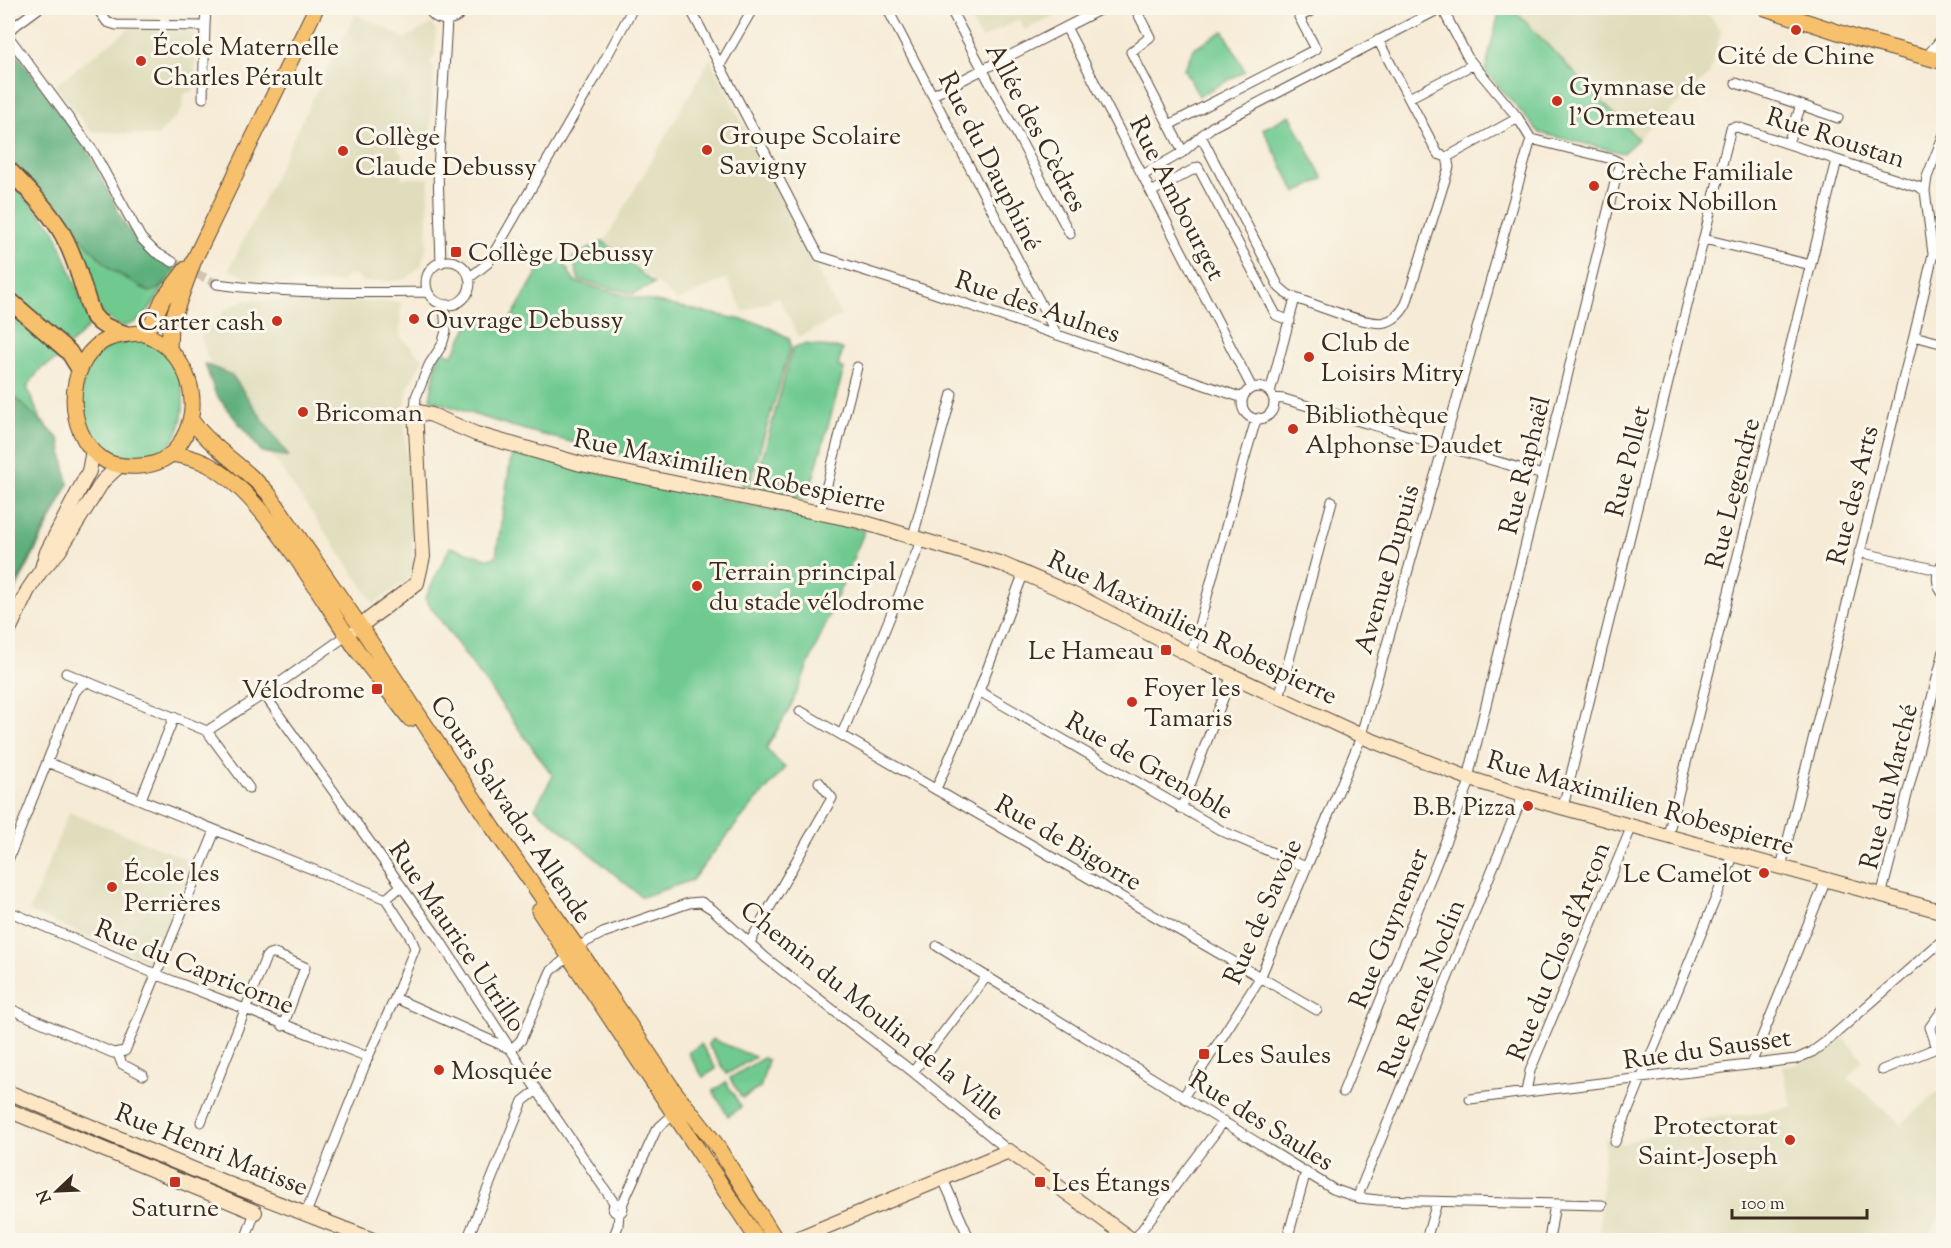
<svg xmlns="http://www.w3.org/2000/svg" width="1951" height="1248" viewBox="0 0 1951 1248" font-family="'Sorts Mill Goudy',serif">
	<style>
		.built { fill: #dfddbb }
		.green { fill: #70ca90; stroke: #567a57; stroke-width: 1.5 }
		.forest { fill: #5cae7a; stroke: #4c6c4c; stroke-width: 1.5 }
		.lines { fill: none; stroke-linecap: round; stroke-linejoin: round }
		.street-tunnel { stroke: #d1c4b1; stroke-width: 9; stroke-dasharray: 9 4.5; stroke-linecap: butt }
		.street-casing { stroke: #57473a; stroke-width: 11 }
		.secondary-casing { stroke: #57473a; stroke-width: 16 }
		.primary-casing { stroke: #57473a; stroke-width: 17 }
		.highway-casing { stroke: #57473a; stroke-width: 19 }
		.street { stroke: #fff; stroke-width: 9 }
		.secondary { stroke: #fce6c4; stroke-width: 14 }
		.primary { stroke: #f7c06c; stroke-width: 15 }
		.highway { stroke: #f7c06c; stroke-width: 16 }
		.poi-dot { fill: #c8321e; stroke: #fbf7ec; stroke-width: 2 }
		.labels { text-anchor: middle; stroke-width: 6; stroke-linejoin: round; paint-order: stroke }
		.poi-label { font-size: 26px; fill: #3b2a1e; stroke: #fbf7ec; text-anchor: start }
		.street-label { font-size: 26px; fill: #3b2a1e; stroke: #fbf7ec }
	</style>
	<rect width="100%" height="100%" fill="#fbf7ec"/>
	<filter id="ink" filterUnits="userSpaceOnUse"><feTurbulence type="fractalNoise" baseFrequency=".0167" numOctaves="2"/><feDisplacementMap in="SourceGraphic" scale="12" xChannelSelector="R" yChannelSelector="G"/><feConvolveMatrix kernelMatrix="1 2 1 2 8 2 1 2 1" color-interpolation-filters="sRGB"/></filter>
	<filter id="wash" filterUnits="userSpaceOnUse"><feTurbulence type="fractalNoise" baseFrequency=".008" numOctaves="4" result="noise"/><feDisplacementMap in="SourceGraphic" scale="24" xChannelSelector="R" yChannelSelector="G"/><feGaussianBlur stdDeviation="1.35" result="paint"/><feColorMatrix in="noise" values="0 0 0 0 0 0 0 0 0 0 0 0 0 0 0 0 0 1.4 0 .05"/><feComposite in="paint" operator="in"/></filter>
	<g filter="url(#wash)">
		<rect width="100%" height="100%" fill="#f6ebd6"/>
		<path class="built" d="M 964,8 L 1069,8 L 1025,30 L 1019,19 L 981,39 Z
			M 1512,8 L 1705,8 L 1721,32 L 1709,75 L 1638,139 Z
			M 356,15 L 376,23 L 405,38 L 432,24 L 436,30 L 435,55 L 430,61 L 433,68 L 435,68 L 430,136 L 417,136 L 397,146 L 402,156 L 401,178 L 429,178 L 427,245 L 421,266 L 406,279 L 389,282 L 364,282 L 356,275 L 347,275 L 341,282 L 261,284 L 229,270 L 338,47 Z
			M 130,28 L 190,31 L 197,37 L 194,90 L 183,95 L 182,110 L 157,136 L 90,131 L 55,85 Z
			M 710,59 L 841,316 L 799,337 L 778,297 L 744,312 L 726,278 L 678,301 L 605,241 Z
			M 246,300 L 401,302 L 400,336 L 423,359 L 407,390 L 404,418 L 414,568 L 408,580 L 374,603 L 222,383 L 207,357 L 201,337 L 228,307 Z
			M 69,812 L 194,862 L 154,964 L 29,912 Z
			M 1841,1035 L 1864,1061 L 1848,1078 L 1901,1124 L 1943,1088 L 1943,1210 L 1925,1240 L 1599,1240 L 1605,1138 L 1622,1144 L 1700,1120 L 1722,1115 L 1744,1115 L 1792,1107 L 1782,1067 L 1799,1064 L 1819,1054 Z"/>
		<path class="green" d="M 1500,8 L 1512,8 L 1638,139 L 1623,153 L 1540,133 L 1485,71 Z
			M 1224,31 L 1245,71 L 1199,96 L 1184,69 L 1195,47 Z
			M 1290,115 L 1323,179 L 1296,193 L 1263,129 Z
			M 8,179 L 54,229 L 91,324 L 70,345 L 8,292 Z
			M 63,217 L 110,269 L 149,292 L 165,285 C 154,302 143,327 119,326 L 104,315 L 97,307 L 80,254 Z
			M 603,241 L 654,284 L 633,294 L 579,280 L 572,258 Z
			M 544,261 L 563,261 L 574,281 L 627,296 L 762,324 L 789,338 L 791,346 L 749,486 L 743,486 L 741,479 C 637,457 530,437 430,399 L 439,349 L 452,356 L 474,316 L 506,327 Z
			M 8,309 L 63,356 L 40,369 L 27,387 L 40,419 L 60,440 L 68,485 L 8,605 Z
			M 130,340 C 134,340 140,339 144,340 C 201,355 196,470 129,460 C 119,458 108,455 100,447 C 77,425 74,378 97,355 C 106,346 119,343 130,340 Z
			M 806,344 L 843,349 L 838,366 L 844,369 L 807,500 L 754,488 L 792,350 L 795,347 Z
			M 512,451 L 574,467 L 865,530 L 791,706 L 766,749 L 785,768 L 738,822 L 692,880 L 642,897 L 535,808 L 553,776 L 425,599 L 450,547 L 490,559 L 496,556 Z
			M 712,1039 L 755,1057 L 727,1074 L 708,1044 Z
			M 701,1044 L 716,1069 L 703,1077 L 688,1053 Z
			M 763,1058 L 768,1060 L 760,1088 L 742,1098 L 730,1078 Z
			M 726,1082 L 741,1107 L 728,1116 L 713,1091 Z"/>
		<path class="forest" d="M 8,42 L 89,152 L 125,225 L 145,249 L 176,270 C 168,281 163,289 149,292 L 110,269 L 8,158 Z
			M 205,364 L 232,375 L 289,457 L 262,452 L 216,395 Z
			M 13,395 L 60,440 L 68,485 L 19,579 L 8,589 L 8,401 Z"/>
	</g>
	<g filter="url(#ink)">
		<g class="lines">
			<path class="street-tunnel" d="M 173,262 L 217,284"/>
			<defs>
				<path id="street" d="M 97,8 L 107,22 L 116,25 L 205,26 L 206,8
					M 428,8 C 437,24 456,23 465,8
					M 690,8 L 819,256 L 922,289 L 1243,398
					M 887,8 L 1057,335
					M 950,8 L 1070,234
					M 1135,8 L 1150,37 L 1131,52 L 1183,152
					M 1441,8 L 1212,127 L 1201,136 L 1279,287 L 1287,294 L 1295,298 C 1314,304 1369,327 1385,322 C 1395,320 1401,313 1406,304 L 1449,167 L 1447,157
					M 1442,8 L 1468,58 L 1518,118 L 1531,139
					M 1066,27 L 1252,388
					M 8,31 L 39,8
					M 8,36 L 93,151 L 141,238 L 155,252 L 173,262
					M 1378,40 L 1438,154 L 1447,157
					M 1926,57 L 1944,36
					M 720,65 L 753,8
					M 1736,83 L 1801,105
					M 933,95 L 1103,8
					M 203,98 L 205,26
					M 1409,98 L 1472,65
					M 1169,125 L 1316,49 L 1299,17 L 1317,8
					M 1788,143 L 1801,105 L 1838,118
					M 1447,157 L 1518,118
					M 1143,175 L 1183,152 L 1201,136
					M 1151,192 L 1198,167 L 1276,315 L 1290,321
					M 1704,239 L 1811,265
					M426 283a22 22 0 1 1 44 0a22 22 0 1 1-44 0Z
					M 441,263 L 438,171 L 447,20
					M 469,278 L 488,263 L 594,80 L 633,8
					M 217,284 C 287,294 357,293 428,292
					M 1914,336 L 1944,344
					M1242 403a16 16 0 1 1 32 0a16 16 0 1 1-32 0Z
					M 1270,392 L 1295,298
					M 1273,398 L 1284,399 L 1543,475
					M 415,411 L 416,397 L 429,365 L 442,345 L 446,331 L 444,305
					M 820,512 L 857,367
					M 913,536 L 952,394
					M 1859,552 L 1938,570
					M 1944,561 C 1935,572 1935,584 1944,595
					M 1191,655 L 1245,457 L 1255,423 L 1259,418
					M 66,673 L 88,682
					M 979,691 L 1222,831 L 1306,867
					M 264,694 L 437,936 L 537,1090 L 615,1204
					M 1279,697 L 1332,501
					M 800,711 L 1317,1010
					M 207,731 L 264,694 L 360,626
					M 842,734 L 922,539
					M 47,762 L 386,899 L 400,887
					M 1468,778 L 1619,166 L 1618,162 L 1612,159 L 1531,139
					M 936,789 L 979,691 L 1024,572
					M 141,799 L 174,717
					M 1563,807 L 1731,128 L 1737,127 L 1919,187 L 1925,191
					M 1181,809 L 1232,675
					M 1668,835 L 1837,160
					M 8,860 L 75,692 L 80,686 L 88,682 L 207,731 L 249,788
					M 1781,867 L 1914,336 L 1933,254 L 1925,191 L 1927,177 L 1944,134
					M 1881,896 L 1944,651
					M 8,911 L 158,975 L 368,1057
					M 750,942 L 832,798 L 819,782
					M 937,946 L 1333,1189 L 1359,1198 L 1378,1200 L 1602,1205
					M 395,998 L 508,1048
					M 8,1008 L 113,1053 L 125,1051 L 215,831
					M 1937,1048 L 1930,1027 L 1944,1008
					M 511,1050 L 521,1040 L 551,971 L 586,942 L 603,933 L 689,903 L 701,902 L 712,909 L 766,958 L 913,1072 L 1009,1151
					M 118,1054 L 122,1064 L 143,1075
					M 1751,1064 L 1826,880
					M 1882,1070 L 1944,1045
					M 913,1072 L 987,976
					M 1343,1092 L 1471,779
					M 1526,1092 L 1530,1071 L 1632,826
					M 1184,1096 L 1260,978 L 1359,742 L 1531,139
					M 1470,1099 L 1796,1059 L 1812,1052 L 1827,1041 L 1944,939
					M 201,1122 L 266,957 L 269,954 L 273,953 L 305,967 L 283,1026
					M 1615,1142 L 1734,854
					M 943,1179 L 970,1240
					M 1359,1198 L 1360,1190 L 1523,795
					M613 1208a5 5 0 1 1 10 0a5 5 0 1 1-10 0Z
					M 622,1205 L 656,1130 L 675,1113
					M 306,1213 L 368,1057 L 395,998 L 415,948 L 410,936 L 386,899
					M 245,1240 L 255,1212
					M 467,1240 L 523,1101 L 537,1090
					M 612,1240 L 618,1226 L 619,1213
					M 1132,1240 L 1138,1235 L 1224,1121
					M 1287,1240 L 1306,1171
					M 1426,1240 L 1437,1202
					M 1549,1240 L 1555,1204"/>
				<path id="secondary" d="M 42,568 L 47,552 L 89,471 L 93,450
					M 360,626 L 417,583 L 423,557 L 415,411 L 432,415 L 476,434 L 581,464 L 859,521 L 1002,564 L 1081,598 L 1201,661 L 1368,739 L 1471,779 L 1550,804 L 1944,912
					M 8,632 L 28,590 L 40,572 L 59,551 L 103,481 L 120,465
					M 8,1092 L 226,1183 L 373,1240
					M 8,1110 L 255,1212
					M 794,1240 L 1009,1151 L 1132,1240
					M 1942,1240 L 1944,1238"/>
				<path id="primary" d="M 1765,8 L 1859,39 L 1944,62
					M 142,333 C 188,349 207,405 179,445 C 170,458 156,465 140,466 C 127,467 111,466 101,458 C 65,432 65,366 102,342 C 113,335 128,334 142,333 Z
					M 142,333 L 152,323 L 163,299 L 186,269
					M 169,348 L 170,326 L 194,260 L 316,8
					M 191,420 C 212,448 244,467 268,493 L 360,626 L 494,829 L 579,950 L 674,1091 L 715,1143 L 776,1240
					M 172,454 C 184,456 196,458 207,464 C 264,493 320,597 357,650 C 374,674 393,696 410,719
					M 539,911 L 758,1240"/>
				<path id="highway" d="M 8,169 C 26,188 45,206 59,228 C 75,254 82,286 92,314 C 101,327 112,329 125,334
					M 8,299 L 69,352 L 79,368"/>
			</defs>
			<use href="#street" class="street-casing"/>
			<use href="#secondary" class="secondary-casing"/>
			<use href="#primary" class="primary-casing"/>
			<use href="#highway" class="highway-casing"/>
			<use href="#street" class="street"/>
			<use href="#secondary" class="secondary"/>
			<use href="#primary" class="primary"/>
			<use href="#highway" class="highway"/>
		</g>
	</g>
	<g class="poi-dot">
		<circle cx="1796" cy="30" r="6"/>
		<circle cx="141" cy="61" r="6"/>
		<circle cx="1557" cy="101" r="6"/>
		<circle cx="707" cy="150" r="6"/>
		<circle cx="343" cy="151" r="6"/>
		<circle cx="1594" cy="186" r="6"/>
		<rect x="450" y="246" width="12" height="12" rx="3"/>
		<circle cx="414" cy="319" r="6"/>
		<circle cx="277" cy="321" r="6"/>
		<circle cx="1309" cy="357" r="6"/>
		<circle cx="303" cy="412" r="6"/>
		<circle cx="1293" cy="429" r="6"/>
		<circle cx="697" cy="586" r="6"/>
		<rect x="1160" y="644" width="12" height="12" rx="3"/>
		<rect x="371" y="683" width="12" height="12" rx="3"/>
		<circle cx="1132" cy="702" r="6"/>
		<circle cx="1528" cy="806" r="6"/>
		<circle cx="1764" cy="873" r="6"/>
		<circle cx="112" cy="887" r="6"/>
		<rect x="1198" y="1048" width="12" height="12" rx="3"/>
		<circle cx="439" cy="1070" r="6"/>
		<circle cx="1790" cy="1140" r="6"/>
		<rect x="169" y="1176" width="12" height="12" rx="3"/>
		<rect x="1034" y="1176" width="12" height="12" rx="3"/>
	</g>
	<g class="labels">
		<g class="poi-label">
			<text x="153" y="55">École Maternelle<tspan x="153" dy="30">Charles Pérault</tspan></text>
			<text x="1796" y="64" text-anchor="middle">Cité de Chine</text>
			<text x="1569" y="95">Gymnase de<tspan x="1569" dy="30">l'Ormeteau</tspan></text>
			<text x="719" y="144">Groupe Scolaire<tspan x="719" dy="30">Savigny</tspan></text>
			<text x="355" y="145">Collège<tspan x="355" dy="30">Claude Debussy</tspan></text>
			<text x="1606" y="180">Crèche Familiale<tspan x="1606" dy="30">Croix Nobillon</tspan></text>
			<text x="468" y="261">Collège Debussy</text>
			<text x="426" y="328">Ouvrage Debussy</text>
			<text x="265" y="330" text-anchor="end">Carter cash</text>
			<text x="1321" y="351">Club de<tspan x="1321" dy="30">Loisirs Mitry</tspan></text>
			<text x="315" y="421">Bricoman</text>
			<text x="1305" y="423">Bibliothèque<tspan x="1305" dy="30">Alphonse Daudet</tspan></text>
			<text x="709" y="580">Terrain principal<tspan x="709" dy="30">du stade vélodrome</tspan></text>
			<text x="1154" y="659" text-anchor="end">Le Hameau</text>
			<text x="1144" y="696">Foyer les<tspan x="1144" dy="30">Tamaris</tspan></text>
			<text x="365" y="698" text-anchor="end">Vélodrome</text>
			<text x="1516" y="815" text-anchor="end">B.B. Pizza</text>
			<text x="124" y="881">École les<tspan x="124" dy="30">Perrières</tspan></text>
			<text x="1752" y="882" text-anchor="end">Le Camelot</text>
			<text x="1216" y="1063">Les Saules</text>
			<text x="451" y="1079">Mosquée</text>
			<text x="1778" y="1134" text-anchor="end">Protectorat<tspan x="1778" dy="30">Saint-Joseph</tspan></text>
			<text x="1052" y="1191">Les Étangs</text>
			<text x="175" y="1216" text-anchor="middle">Saturne</text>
		</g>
		<g class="street-label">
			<text transform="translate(1037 127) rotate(62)" y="9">Allée des Cèdres</text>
			<text transform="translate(1836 137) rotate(18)" y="9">Rue Roustan</text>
			<text transform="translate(991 161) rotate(63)" y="9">Rue du Dauphiné</text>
			<text transform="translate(1178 198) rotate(63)" y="9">Rue Ambourget</text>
			<text transform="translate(1038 306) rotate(19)" y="9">Rue des Aulnes</text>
			<text transform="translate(1627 461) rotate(-76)" y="9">Rue Pollet</text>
			<text transform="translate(1524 465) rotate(-76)" y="9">Rue Raphaël</text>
			<text transform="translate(730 470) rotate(12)" y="9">Rue Maximilien Robespierre</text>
			<text transform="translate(1732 493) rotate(-76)" y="9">Rue Legendre</text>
			<text transform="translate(1852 495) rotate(-76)" y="9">Rue des Arts</text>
			<text transform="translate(1386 569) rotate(-74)" y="9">Avenue Dupuis</text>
			<text transform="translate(1193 627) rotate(26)" y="9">Rue Maximilien Robespierre</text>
			<text transform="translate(1150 765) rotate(30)" y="9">Rue de Grenoble</text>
			<text transform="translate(1888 786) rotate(-76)" y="9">Rue du Marché</text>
			<text transform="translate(1641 802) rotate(16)" y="9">Rue Maximilien Robespierre</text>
			<text transform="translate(512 809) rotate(56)" y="9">Cours Salvador Allende</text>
			<text transform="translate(1069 842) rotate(30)" y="9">Rue de Bigorre</text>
			<text transform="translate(1262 911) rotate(-66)" y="9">Rue de Savoie</text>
			<text transform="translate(1388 928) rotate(-68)" y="9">Rue Guynemer</text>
			<text transform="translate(458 936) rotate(56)" y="9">Rue Maurice Utrillo</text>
			<text transform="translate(1558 951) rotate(-68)" y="9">Rue du Clos d'Arçon</text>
			<text transform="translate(195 966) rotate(22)" y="9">Rue du Capricorne</text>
			<text transform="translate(1421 988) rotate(-68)" y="9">Rue René Noclin</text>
			<text transform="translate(873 1010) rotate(39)" y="9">Chemin du Moulin de la Ville</text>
			<text transform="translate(1707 1048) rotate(-8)" y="9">Rue du Sausset</text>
			<text transform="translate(1262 1120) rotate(32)" y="9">Rue des Saules</text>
			<text transform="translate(212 1149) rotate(22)" y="9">Rue Henri Matisse</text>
		</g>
	</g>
	<rect width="1951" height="1248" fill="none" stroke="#fbf7ec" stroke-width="30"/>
	<g transform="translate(57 1191) rotate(247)" stroke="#fbf7ec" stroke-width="4.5" paint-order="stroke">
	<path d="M0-4.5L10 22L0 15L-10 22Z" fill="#3b2a1e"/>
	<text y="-9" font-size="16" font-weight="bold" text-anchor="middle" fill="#3b2a1e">N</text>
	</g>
	<path d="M1732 1209v9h135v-9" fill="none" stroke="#3b2a1e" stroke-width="3"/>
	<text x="1741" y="1209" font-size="18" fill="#3b2a1e" stroke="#fbf7ec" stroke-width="4.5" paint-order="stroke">100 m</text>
</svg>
